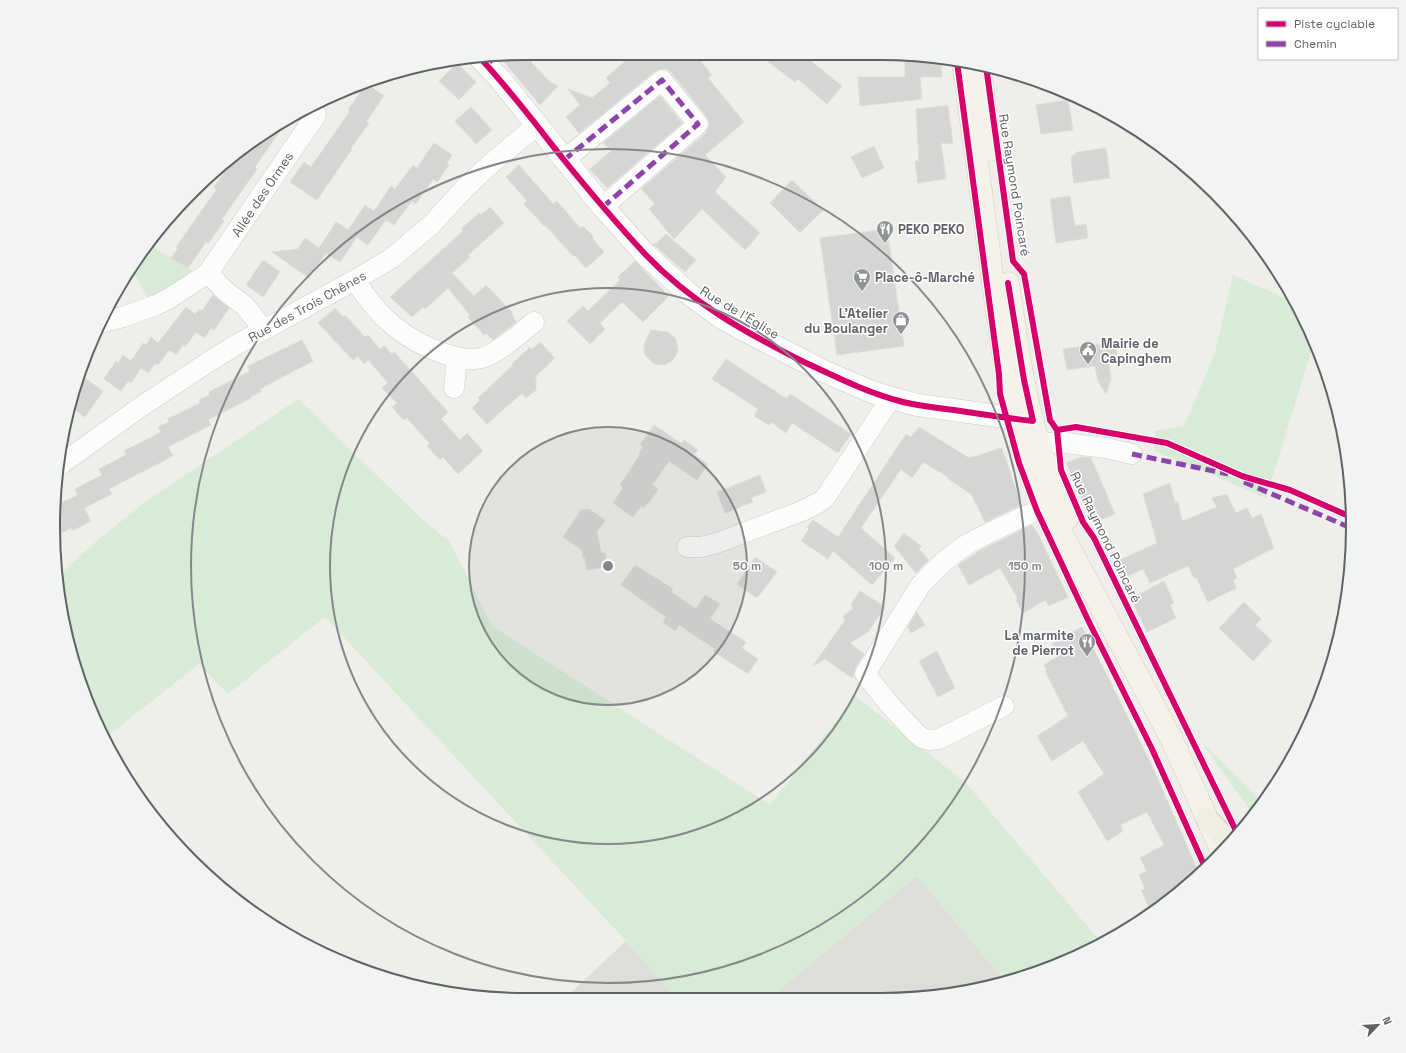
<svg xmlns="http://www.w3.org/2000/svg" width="1406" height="1053" viewBox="0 0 1406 1053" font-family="'Space Grotesk',sans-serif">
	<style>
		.industrial { fill: #dfddda }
		.green { fill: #d8ebd6 }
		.building { fill: #d6d5d3; stroke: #deddd9 }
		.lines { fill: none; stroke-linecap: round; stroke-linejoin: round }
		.street-casing { stroke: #cbcccc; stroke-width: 21 }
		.secondary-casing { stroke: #cacacb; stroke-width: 23 }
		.primary-casing { stroke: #d7ceb8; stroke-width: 23 }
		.highway-casing { stroke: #c8b996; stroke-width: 23 }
		.street { stroke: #fdfcfc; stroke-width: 20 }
		.secondary { stroke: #fdfcfc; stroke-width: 22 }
		.primary { stroke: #f4f2e9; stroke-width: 22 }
		.highway { stroke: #f0ede3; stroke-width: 22 }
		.quiet { stroke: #8e44ad; stroke-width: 5; stroke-dasharray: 10 5; stroke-linecap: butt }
		.cycleway-casing { stroke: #fff; stroke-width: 8 }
		.cycleway { stroke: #d6006c; stroke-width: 6 }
		.ring { fill: none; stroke: #84888a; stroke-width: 2 }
		.labels { text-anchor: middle; stroke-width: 3; stroke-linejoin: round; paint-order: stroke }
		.street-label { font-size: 13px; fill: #5f6368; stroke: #fff }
		.poi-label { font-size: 13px; font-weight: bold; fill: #5f6368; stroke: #fff; text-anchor: start }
		.rim { fill: none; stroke: #5f6368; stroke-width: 2 }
		.centre { fill: #84888a; stroke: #fff; stroke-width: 2 }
		.ring-label { font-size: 12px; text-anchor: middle; font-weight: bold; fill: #84888a; stroke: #fff; stroke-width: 3; stroke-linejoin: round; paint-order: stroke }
	</style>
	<rect width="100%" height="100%" fill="#efeeea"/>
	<path class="industrial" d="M 917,876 L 1003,979 L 942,996 L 770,997 Z
		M 626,941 L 676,998 L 565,998 Z"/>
	<path class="green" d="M 150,245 L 194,272 L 149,301 L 136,276 L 126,280 Z
		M 1233,275 L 1296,303 L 1304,317 L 1314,342 L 1266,498 L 1155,451 L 1155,431 L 1184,426 L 1215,353 Z
		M 298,399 L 424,521 L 450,542 L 492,626 L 770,805 L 855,696 L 966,783 L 1100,941 L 1060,964 L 1003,979 L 917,876 L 770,997 L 676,998 L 626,941 L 325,617 L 228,694 L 199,664 L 105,738 L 78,679 L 58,576 L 100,538 L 148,500 Z
		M 1200,740 L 1262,802 L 1253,814 Z"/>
	<path class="building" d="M 526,53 L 539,53 L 531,62 L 550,82 L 558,86 L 540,105 L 500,57 Z
		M 617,53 L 710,53 L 701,62 L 712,75 L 708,78 L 744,122 L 705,155 L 726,177 L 715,192 L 760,233 L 745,250 L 702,209 L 674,239 L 649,209 L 655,204 L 641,189 L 706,133 L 709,127 L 709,122 L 707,117 L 671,72 L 666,69 L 661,69 L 655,71 L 579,133 L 566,117 L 580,105 L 568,89 L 592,98 L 610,83 L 606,78 L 624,62 Z
		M 758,54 L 802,54 L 842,86 L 827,104 L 798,79 L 795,82 Z
		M 905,54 L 941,59 L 942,77 L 920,77 L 922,99 L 860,106 L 858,77 L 905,77 Z
		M 457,63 L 476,82 L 459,100 L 439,81 Z
		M 367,84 L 384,96 L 366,122 L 369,123 L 351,148 L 352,149 L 317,200 L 290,182 L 304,162 L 311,167 L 350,111 L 348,110 L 365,85 Z
		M 660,96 L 682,123 L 607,188 L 590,169 L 611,151 L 603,143 Z
		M 1068,100 L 1073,130 L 1041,134 L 1036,105 Z
		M 943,106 L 948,106 L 953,144 L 941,143 L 946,179 L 918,183 L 915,161 L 919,161 L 916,109 Z
		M 471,107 L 492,130 L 476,144 L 455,121 Z
		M 286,119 L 287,121 L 255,167 L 257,169 L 222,219 L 224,221 L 208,244 L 206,242 L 188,268 L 171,258 L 178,248 L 176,247 L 217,189 L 214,187 L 238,154 Z
		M 434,143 L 452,155 L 447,163 L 449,165 L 437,182 L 433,179 L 416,204 L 412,201 L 394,225 L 386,220 L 368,245 L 357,237 L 340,262 L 326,253 L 309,278 L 272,252 L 298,249 L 305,238 L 319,248 L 336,222 L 348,230 L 365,205 L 374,211 L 391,186 L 395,189 L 413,165 L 417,168 Z
		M 874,146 L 884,168 L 862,178 L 851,157 Z
		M 1106,148 L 1110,178 L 1074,183 L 1071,160 L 1072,156 L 1078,152 Z
		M 519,165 L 553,204 L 557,201 L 580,228 L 583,226 L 593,236 L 593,239 L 604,252 L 586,268 L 574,255 L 573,256 L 545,225 L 544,226 L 524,204 L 527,201 L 506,177 Z
		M 792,180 L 823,210 L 800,233 L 770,203 Z
		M 1070,196 L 1075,226 L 1086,224 L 1088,238 L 1056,243 L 1050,199 Z
		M 490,207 L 504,223 L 468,255 L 470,257 L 452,273 L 474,296 L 486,285 L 511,311 L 516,322 L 493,340 L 486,333 L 484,335 L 468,317 L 470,315 L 448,288 L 425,309 L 423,307 L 412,317 L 390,297 L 463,231 L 461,229 L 479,213 L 481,215 Z
		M 887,229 L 904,346 L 837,355 L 820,238 Z
		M 666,234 L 696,260 L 685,272 L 653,244 L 655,243 L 656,244 Z
		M 263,260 L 280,272 L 263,297 L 246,285 Z
		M 635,261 L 669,296 L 643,322 L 622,302 L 600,323 L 605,329 L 590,344 L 567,321 L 583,306 L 588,311 L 620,280 L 618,277 Z
		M 213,295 L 229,308 L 214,330 L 211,328 L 204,338 L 196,332 L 185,347 L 183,345 L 176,355 L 169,350 L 158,365 L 156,363 L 148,373 L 141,368 L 131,383 L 128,381 L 121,391 L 104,379 L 116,361 L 118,363 L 123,355 L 131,361 L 143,343 L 146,345 L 151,337 L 158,343 L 186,307 L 195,314 L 199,309 L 202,311 Z
		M 335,308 L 343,317 L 345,315 L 365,337 L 368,335 L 380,349 L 384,346 L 392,354 L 394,352 L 448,412 L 441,419 L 460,440 L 467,433 L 483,451 L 458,474 L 443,457 L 440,460 L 427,446 L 430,444 L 407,418 L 404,420 L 392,407 L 397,403 L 382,388 L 388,383 L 368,360 L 364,364 L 358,356 L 353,360 L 318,323 Z
		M 651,330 L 668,332 L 676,339 L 678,351 L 673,360 L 664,365 L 654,364 L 645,355 L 644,345 Z
		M 302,340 L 313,361 L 260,389 L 261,392 L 250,397 L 251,398 L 208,420 L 211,425 L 168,447 L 173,456 L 109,489 L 112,494 L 84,508 L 91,521 L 72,531 L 71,528 L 55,536 L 57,505 L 78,495 L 75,489 L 102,475 L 99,469 L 126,455 L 124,451 L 161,432 L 158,427 L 169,422 L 168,419 L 200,403 L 199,400 L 210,395 L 209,392 L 250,371 L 248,366 Z
		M 540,342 L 555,358 L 536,376 L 536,390 L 526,398 L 522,393 L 487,424 L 472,408 L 480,400 L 478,398 L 513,365 L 512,364 L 530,347 L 531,350 Z
		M 1115,342 L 1118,362 L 1109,364 L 1111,379 L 1106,394 L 1098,381 L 1095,366 L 1067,370 L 1063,349 Z
		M 726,359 L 787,399 L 790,394 L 851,434 L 838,453 L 792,423 L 786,433 L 771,422 L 769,425 L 754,416 L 758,409 L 712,379 Z
		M 82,376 L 103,391 L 85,417 L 71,407 Z
		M 654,425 L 681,443 L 684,440 L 698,450 L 694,455 L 708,464 L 697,480 L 669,461 L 652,485 L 658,489 L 649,503 L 648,502 L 644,508 L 641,506 L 633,517 L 613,503 L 623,488 L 620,485 L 640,455 L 639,454 L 643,447 L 640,445 Z
		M 919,427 L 969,458 L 1002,448 L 1021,505 L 985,522 L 971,494 L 947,478 L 948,477 L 923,462 L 912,478 L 901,469 L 861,528 L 895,558 L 872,585 L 833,551 L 828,559 L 801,541 L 809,529 L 807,527 L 813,520 L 838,537 L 906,434 L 911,437 Z
		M 1082,457 L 1091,458 L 1115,514 L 1093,523 L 1066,463 Z
		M 760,475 L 766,492 L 751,498 L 753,502 L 725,513 L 717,492 Z
		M 1170,483 L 1175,503 L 1178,502 L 1182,521 L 1217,507 L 1212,498 L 1227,494 L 1236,513 L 1247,508 L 1252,518 L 1261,514 L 1274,548 L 1233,569 L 1237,578 L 1233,580 L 1236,588 L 1208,602 L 1196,577 L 1194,578 L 1188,566 L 1150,583 L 1143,569 L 1121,579 L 1113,563 L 1157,543 L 1143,494 Z
		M 589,509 L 605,520 L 597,532 L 601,553 L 605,553 L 607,567 L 587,570 L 585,558 L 583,558 L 582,550 L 563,537 L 581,510 Z
		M 1032,525 L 1038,534 L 1068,597 L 1049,606 L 1045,600 L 1023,613 L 1016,600 L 1018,599 L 1000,568 L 969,585 L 958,565 L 981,550 Z
		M 904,533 L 921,546 L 919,549 L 929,560 L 916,573 L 894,546 Z
		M 755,557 L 777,572 L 757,598 L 737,584 Z
		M 635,565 L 673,589 L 671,592 L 696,609 L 705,595 L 720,604 L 710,619 L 746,642 L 742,648 L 758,659 L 748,674 L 713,651 L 715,649 L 679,625 L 675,631 L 663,622 L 666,617 L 621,585 Z
		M 1164,581 L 1174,603 L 1170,605 L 1176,618 L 1147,632 L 1131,599 Z
		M 860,591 L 885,607 L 868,632 L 850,643 L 864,654 L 855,668 L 854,675 L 852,678 L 825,659 L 813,666 L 845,620 L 843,616 L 853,609 L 851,604 Z
		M 1244,602 L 1261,619 L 1255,625 L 1272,641 L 1253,661 L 1219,628 Z
		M 917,612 L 925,625 L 911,633 L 908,627 Z
		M 1082,627 L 1108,677 L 1153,768 L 1199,873 L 1168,902 L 1151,912 L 1141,890 L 1145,889 L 1139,875 L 1147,871 L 1140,858 L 1164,845 L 1147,812 L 1120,825 L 1123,831 L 1107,841 L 1078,792 L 1104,774 L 1083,741 L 1052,761 L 1037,736 L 1068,716 L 1045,671 L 1047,670 L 1044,665 L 1058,656 L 1052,643 Z
		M 937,651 L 955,688 L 938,697 L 919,661 Z"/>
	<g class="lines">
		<defs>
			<path id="street" d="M 564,160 L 662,80 L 698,124 L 603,207
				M 208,273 L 225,291 L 245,306 L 264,330
				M 355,280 C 378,317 404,340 445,354 C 457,357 469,361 481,358 C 496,355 522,332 534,322
				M 100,323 L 123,317 L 156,305 L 170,298 L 208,273 L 316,115
				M 454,388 L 457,358
				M 1023,446 L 1058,442 L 1106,448 L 1132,454
				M 60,465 L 139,408 L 210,361 L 234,346 L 355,280 L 392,258 L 431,225 L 464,189 L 487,167 L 537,125
				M 687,547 L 701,547 L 717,543 L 802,511 L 818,503 L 824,499 L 829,492 L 891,398
				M 1004,706 L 939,739 L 930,740 L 922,738 L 915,732 L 890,705 L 865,674 L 920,586 C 933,571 949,556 966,545 C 990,531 1021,518 1047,506"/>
			<path id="secondary" d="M 481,59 L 500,79 L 603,207 L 646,255 L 688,293 L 722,318 L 740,328 L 823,371 L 872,392 L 891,398 L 918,405 L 1033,421"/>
			<path id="primary" d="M 963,63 C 973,134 983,204 992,275 C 1003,355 1011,433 1047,506 L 1172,740 L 1222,852
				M 980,65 L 990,150
				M 1008,283 C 1016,335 1023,394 1039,444 C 1047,469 1058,493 1068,518"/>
			<path id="highway" d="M 1207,819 L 1230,843"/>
		</defs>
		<use href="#street" class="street-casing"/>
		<use href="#secondary" class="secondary-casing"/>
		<use href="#primary" class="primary-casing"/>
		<use href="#highway" class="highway-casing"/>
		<use href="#street" class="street"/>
		<use href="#secondary" class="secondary"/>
		<use href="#primary" class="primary"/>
		<use href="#highway" class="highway"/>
		<path class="quiet" d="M 487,65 L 494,57
			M 564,160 L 662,80 L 698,124 L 603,207
			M 1132,454 L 1228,474
			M 1244,482 L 1351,528"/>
		<defs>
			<path id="cycleway" d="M 481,59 C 511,91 537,126 564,160 C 590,192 617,224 645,254 C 690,302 746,333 804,362 C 836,377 868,393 903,402 C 920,406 937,408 954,410 C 980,414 1006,418 1033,421 L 1024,380 L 1008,283
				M 957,62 L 999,374 L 1000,394 L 1019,463 L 1037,511 L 1088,620 L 1152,749 L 1205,867
				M 986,66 L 1013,261 L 1024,274 L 1050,420 L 1057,430 L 1061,470 L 1083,522 L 1094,538 L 1238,835
				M 1057,430 L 1076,427 L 1167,443 L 1242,476 L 1290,490 L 1351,517"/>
		</defs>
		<use href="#cycleway" class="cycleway-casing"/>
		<use href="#cycleway" class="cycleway"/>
	</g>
	<circle cx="608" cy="566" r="139" fill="#84888a" fill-opacity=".12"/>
	<g class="ring">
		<circle cx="608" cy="566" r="139"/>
		<circle cx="608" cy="566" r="278"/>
		<circle cx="608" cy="566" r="417"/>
	</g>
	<defs>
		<symbol id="restaurant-pin" viewBox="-11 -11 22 30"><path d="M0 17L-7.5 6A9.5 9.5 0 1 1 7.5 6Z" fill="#919496" stroke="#fff"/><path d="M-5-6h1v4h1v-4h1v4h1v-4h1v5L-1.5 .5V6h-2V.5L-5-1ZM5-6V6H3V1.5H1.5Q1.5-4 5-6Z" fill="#fff"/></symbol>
		<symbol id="supermarket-pin" viewBox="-11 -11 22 30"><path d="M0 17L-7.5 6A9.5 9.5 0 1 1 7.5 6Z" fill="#919496" stroke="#fff"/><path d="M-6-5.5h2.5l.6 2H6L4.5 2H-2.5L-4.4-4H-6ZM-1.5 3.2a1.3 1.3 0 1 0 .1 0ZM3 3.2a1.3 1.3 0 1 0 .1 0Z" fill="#fff"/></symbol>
		<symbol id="shop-pin" viewBox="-11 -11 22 30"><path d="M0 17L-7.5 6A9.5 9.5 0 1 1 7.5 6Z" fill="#919496" stroke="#fff"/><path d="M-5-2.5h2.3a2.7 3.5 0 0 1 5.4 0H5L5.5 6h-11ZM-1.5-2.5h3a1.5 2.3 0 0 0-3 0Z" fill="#fff"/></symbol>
		<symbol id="civic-pin" viewBox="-11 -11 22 30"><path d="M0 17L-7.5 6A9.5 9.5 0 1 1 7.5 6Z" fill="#919496" stroke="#fff"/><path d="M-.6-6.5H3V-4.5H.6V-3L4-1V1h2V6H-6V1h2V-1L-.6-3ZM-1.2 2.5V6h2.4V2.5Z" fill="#fff"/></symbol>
	</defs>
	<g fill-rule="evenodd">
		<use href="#restaurant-pin" x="875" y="219" width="20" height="27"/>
		<use href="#supermarket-pin" x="852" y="267" width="20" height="27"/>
		<use href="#shop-pin" x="891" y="310" width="20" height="27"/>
		<use href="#civic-pin" x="1078" y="340" width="20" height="27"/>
		<use href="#restaurant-pin" x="1077" y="632" width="20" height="27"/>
	</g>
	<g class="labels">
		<g class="street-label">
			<text transform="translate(1015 185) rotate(81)" y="5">Rue Raymond Poincaré</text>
			<text transform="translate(262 194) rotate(-56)" y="5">Allée des Ormes</text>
			<text transform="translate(307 306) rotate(-29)" y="5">Rue des Trois Chênes</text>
			<text transform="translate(740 312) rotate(31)" y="5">Rue de l'Église</text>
			<text transform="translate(1106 537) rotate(64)" y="5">Rue Raymond Poincaré</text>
		</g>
		<g class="poi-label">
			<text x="898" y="234">PEKO PEKO</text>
			<text x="875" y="282">Place-ô-Marché</text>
			<text x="888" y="318" text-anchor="end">L’Atelier<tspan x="888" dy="15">du Boulanger</tspan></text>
			<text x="1101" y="348">Mairie de<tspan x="1101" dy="15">Capinghem</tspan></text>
			<text x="1074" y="640" text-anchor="end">La marmite<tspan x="1074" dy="15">de Pierrot</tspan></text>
		</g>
	</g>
	<path d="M0 0H1406V1053H0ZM526 60H880A466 466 0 0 1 1346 526V527A466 466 0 0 1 880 993H526A466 466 0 0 1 60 527V526A466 466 0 0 1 526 60Z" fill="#f2f3f3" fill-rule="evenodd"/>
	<path class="rim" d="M526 60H880A466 466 0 0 1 1346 526V527A466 466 0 0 1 880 993H526A466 466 0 0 1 60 527V526A466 466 0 0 1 526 60Z"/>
	<circle cx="608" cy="566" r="6" class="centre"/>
	<g class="ring-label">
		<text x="747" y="570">50 m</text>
		<text x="886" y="570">100 m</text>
		<text x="1025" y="570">150 m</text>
	</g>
	<rect x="1258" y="8" width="140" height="52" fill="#ffffff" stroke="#bfc1c3"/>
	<rect x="1266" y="21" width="20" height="6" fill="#d6006c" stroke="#bfc1c3"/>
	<text x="1294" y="28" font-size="12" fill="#5f6368">Piste cyclable</text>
	<rect x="1266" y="41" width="20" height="6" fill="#8e44ad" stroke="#bfc1c3"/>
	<text x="1294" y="48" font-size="12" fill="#5f6368">Chemin</text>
	<g transform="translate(1378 1025) rotate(65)" stroke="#ffffff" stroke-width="3" paint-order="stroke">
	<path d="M0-3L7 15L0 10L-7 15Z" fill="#5f6368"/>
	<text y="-6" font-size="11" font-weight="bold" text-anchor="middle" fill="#5f6368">N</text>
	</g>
</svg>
